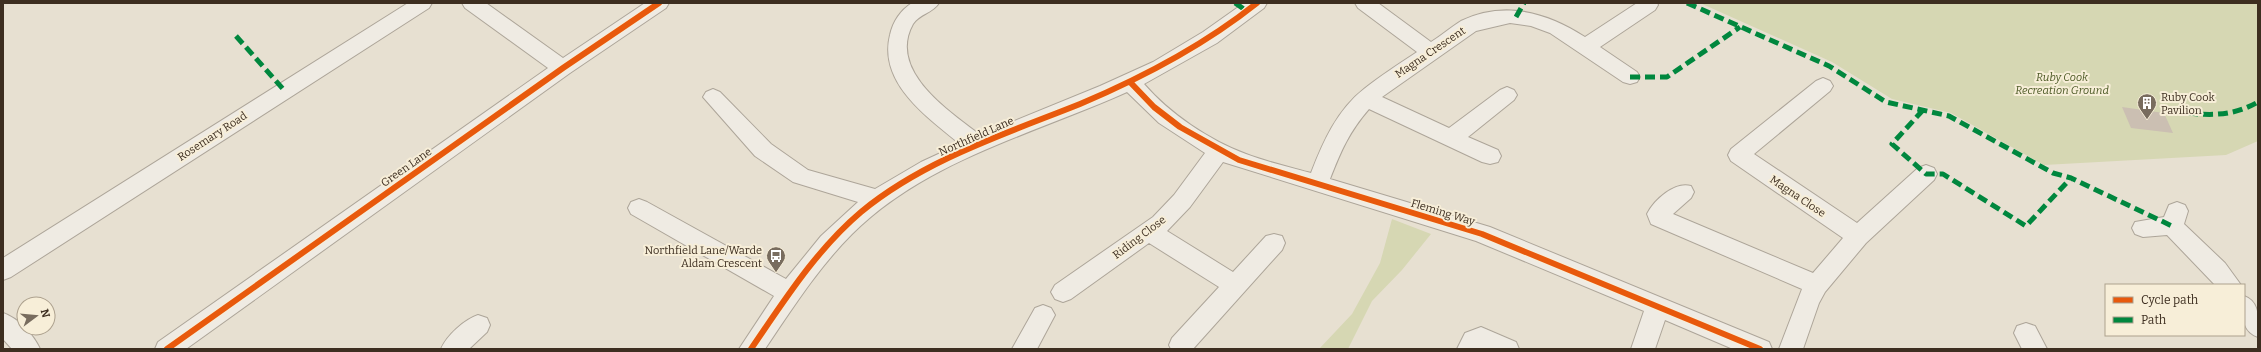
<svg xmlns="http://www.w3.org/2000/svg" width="2261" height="352" viewBox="0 0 2261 352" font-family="Bitter,serif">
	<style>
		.green { fill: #d6d7b3 }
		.building { fill: #cbbfb2 }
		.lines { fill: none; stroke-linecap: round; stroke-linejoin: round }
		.minor-casing { stroke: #ada599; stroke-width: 2 }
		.minor { fill: #efebe3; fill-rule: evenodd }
		.quiet { stroke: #00873e; stroke-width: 5; stroke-dasharray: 10 5; stroke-linecap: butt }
		.cycleway-casing { stroke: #f7eed8; stroke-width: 8 }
		.cycleway { stroke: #e8590c; stroke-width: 6 }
		.labels { text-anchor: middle; stroke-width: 4; stroke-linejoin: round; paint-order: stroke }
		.street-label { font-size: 11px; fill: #3d2e20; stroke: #f7eed8 }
		.park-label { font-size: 11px; font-style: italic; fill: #4d5a26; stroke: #f7eed8 }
		.poi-label { font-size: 11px; fill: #3d2e20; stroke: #f7eed8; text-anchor: start }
	</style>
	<rect width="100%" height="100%" fill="#e7e0d1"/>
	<path class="green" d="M 1700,3 L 2258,3 L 2258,141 L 2226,155 L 2044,165 L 1951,113 L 1892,99 L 1832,62 Z
		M 1392,219 L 1431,234 L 1402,270 L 1372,301 L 1348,349 L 1319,349 L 1352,314 L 1380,263 Z"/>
	<path class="building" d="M 2122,107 L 2164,113 L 2173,133 L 2131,128 Z"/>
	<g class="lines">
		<defs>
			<path id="minor" d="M 408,3 L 432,3 L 429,8 L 11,277 L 3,280 L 3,258 Z
				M 462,3 L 486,3 L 563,58 L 645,3 L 669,3 L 666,8 L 570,73 L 186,349 L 155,349 L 158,342 L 548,68 L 465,8 Z
				M 912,3 L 939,3 C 933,13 919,14 913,24 C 887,71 949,111 980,135 L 1100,86 L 1153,62 L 1203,32 L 1244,3 L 1267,3 L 1264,8 L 1217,43 L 1144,84 C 1170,114 1209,140 1246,154 C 1267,162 1289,167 1311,173 C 1323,142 1337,110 1364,89 C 1380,76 1399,64 1417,52 L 1358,8 L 1355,3 L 1378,3 L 1431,42 C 1441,36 1451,27 1461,21 C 1504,0 1548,13 1585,37 L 1637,3 L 1657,3 L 1658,5 L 1655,10 L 1600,47 L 1637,72 L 1640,77 L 1637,82 L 1630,84 L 1623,82 L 1550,33 L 1531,26 L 1510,23 L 1476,31 L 1382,97 L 1449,128 L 1500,90 L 1507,87 L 1514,90 L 1517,95 L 1514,100 L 1468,137 L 1498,150 L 1501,156 L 1498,162 L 1490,164 L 1482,162 L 1369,109 C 1349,132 1341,151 1330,179 L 1490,227 L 1769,342 L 1772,349 L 1733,349 L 1665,320 L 1655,349 L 1631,349 L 1644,311 L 1476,241 L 1223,162 L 1190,207 L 1167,231 L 1233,272 L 1266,236 L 1274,234 L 1282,236 L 1285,243 L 1282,250 L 1193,349 L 1171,349 L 1169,345 L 1172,338 L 1219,287 L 1149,243 L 1071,299 L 1063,302 L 1055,299 L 1051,292 L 1055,285 L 1153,217 L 1174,195 L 1205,153 L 1159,123 L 1127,92 C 1034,134 926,160 852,234 C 818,268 792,309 765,349 L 739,349 L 774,296 L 631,214 L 628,208 L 631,202 L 639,199 L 647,202 L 786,279 L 821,236 L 858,202 L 793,182 L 755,156 L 703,97 L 706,92 L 713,89 L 720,92 L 771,144 L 808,170 L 875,189 L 921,162 L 960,144 C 927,117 878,83 890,35 C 893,21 901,10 912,3 Z
				M 1823,78 L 1830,81 L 1833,86 L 1830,91 L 1754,154 L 1857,223 L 1918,168 L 1926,165 L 1934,168 L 1937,174 L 1934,180 L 1866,243 L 1825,292 L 1819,303 L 1803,349 L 1779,349 L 1802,289 L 1651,224 L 1647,214 C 1654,200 1675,181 1691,186 L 1694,192 L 1691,198 L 1673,214 L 1813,273 L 1843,238 L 1731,161 L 1728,155 L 1731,149 L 1816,81 Z
				M 2177,202 L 2185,205 L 2188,211 L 2184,224 L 2225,263 L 2241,285 L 2215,285 L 2167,235 L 2143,237 L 2135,234 L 2132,228 L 2135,222 L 2164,217 L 2169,205 Z
				M 2244,296 C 2261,302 2258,320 2258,337 C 2239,330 2244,313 2244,296 Z
				M 1043,305 L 1051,308 L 1055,315 L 1037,349 L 1012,349 L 1035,308 Z
				M 3,313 C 18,318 34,335 40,349 L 12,349 L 3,339 Z
				M 478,315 L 487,318 L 490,325 L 487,332 L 469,349 L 441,349 C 447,335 464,320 478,315 Z
				M 2026,323 L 2035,326 L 2047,349 L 2022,349 L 2014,333 L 2017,326 Z
				M 1481,327 L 1516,342 L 1519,349 L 1457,349 L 1465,333 Z"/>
		</defs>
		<use href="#minor" class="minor-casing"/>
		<use href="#minor" class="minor"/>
		<path class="quiet" d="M 1235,3 L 1247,11
			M 1687,3 L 1829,66 L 1886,102 L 1949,116 L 2053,173 L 2071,178 L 2172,226
			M 1516,17 L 1524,3
			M 236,36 L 284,90
			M 1630,77 L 1667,77 L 1740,27
			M 1923,110 L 1892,144 L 1926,174 L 1943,174 L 2026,226 L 2071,178
			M 2188,113 C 2214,116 2235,115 2258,102"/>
		<defs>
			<path id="cycleway" d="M 1130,82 L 1154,107 L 1180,127 L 1239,160 L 1482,234 L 1760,349
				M 167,349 L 563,68 L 659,3
				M 751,349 C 784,301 816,250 861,212 C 924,160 1005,134 1080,104 C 1144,77 1203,46 1257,3"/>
		</defs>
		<use href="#cycleway" class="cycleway-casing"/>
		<use href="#cycleway" class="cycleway"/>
	</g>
	<defs>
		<symbol id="building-pin" viewBox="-11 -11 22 30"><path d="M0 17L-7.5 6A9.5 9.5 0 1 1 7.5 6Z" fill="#786c5e" stroke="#f7eed8"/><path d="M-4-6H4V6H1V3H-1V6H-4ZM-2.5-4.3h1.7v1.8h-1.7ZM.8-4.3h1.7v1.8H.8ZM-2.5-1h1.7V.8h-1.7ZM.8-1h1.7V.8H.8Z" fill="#fff"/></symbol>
		<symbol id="bus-pin" viewBox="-11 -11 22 30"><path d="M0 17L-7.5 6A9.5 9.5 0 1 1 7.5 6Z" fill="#786c5e" stroke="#f7eed8"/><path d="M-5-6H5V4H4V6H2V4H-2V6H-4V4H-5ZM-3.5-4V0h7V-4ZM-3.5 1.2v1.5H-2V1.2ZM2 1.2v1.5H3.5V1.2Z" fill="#fff"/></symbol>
	</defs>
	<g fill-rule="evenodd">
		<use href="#building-pin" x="2136" y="92" width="22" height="30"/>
		<use href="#bus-pin" x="765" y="245" width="22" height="30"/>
	</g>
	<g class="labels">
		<g class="street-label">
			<text transform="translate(1430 52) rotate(-34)" y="4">Magna Crescent</text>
			<text transform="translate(212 136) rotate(-33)" y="4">Rosemary Road</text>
			<text transform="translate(976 136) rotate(-24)" y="4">Northfield Lane</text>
			<text transform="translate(406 167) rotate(-35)" y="4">Green Lane</text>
			<text transform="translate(1798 196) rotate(34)" y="4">Magna Close</text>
			<text transform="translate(1443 212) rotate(17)" y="4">Fleming Way</text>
			<text transform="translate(1139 237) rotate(-37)" y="4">Riding Close</text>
		</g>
		<g class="park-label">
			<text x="2062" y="81">Ruby Cook<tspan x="2062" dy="13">Recreation Ground</tspan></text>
		</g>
		<g class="poi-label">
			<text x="2161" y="101">Ruby Cook<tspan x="2161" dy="13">Pavilion</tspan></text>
			<text x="762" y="254" text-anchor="end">Northfield Lane/Warde<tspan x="762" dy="13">Aldam Crescent</tspan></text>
		</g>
	</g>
	<rect width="2261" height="352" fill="none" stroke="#3d2e20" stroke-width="8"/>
	<rect x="2105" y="284" width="140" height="52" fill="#f7eed8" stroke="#ada18e"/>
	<rect x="2113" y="297" width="20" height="6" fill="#e8590c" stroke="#ada18e"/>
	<text x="2141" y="304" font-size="12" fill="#3d2e20">Cycle path</text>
	<rect x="2113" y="317" width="20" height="6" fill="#00873e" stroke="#ada18e"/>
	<text x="2141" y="324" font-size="12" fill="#3d2e20">Path</text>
	<g transform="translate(36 316) rotate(74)"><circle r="19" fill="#f7eed8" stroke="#ada18e"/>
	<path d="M0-3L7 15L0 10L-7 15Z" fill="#786c5e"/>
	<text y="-6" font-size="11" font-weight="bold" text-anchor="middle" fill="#3d2e20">N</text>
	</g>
</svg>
